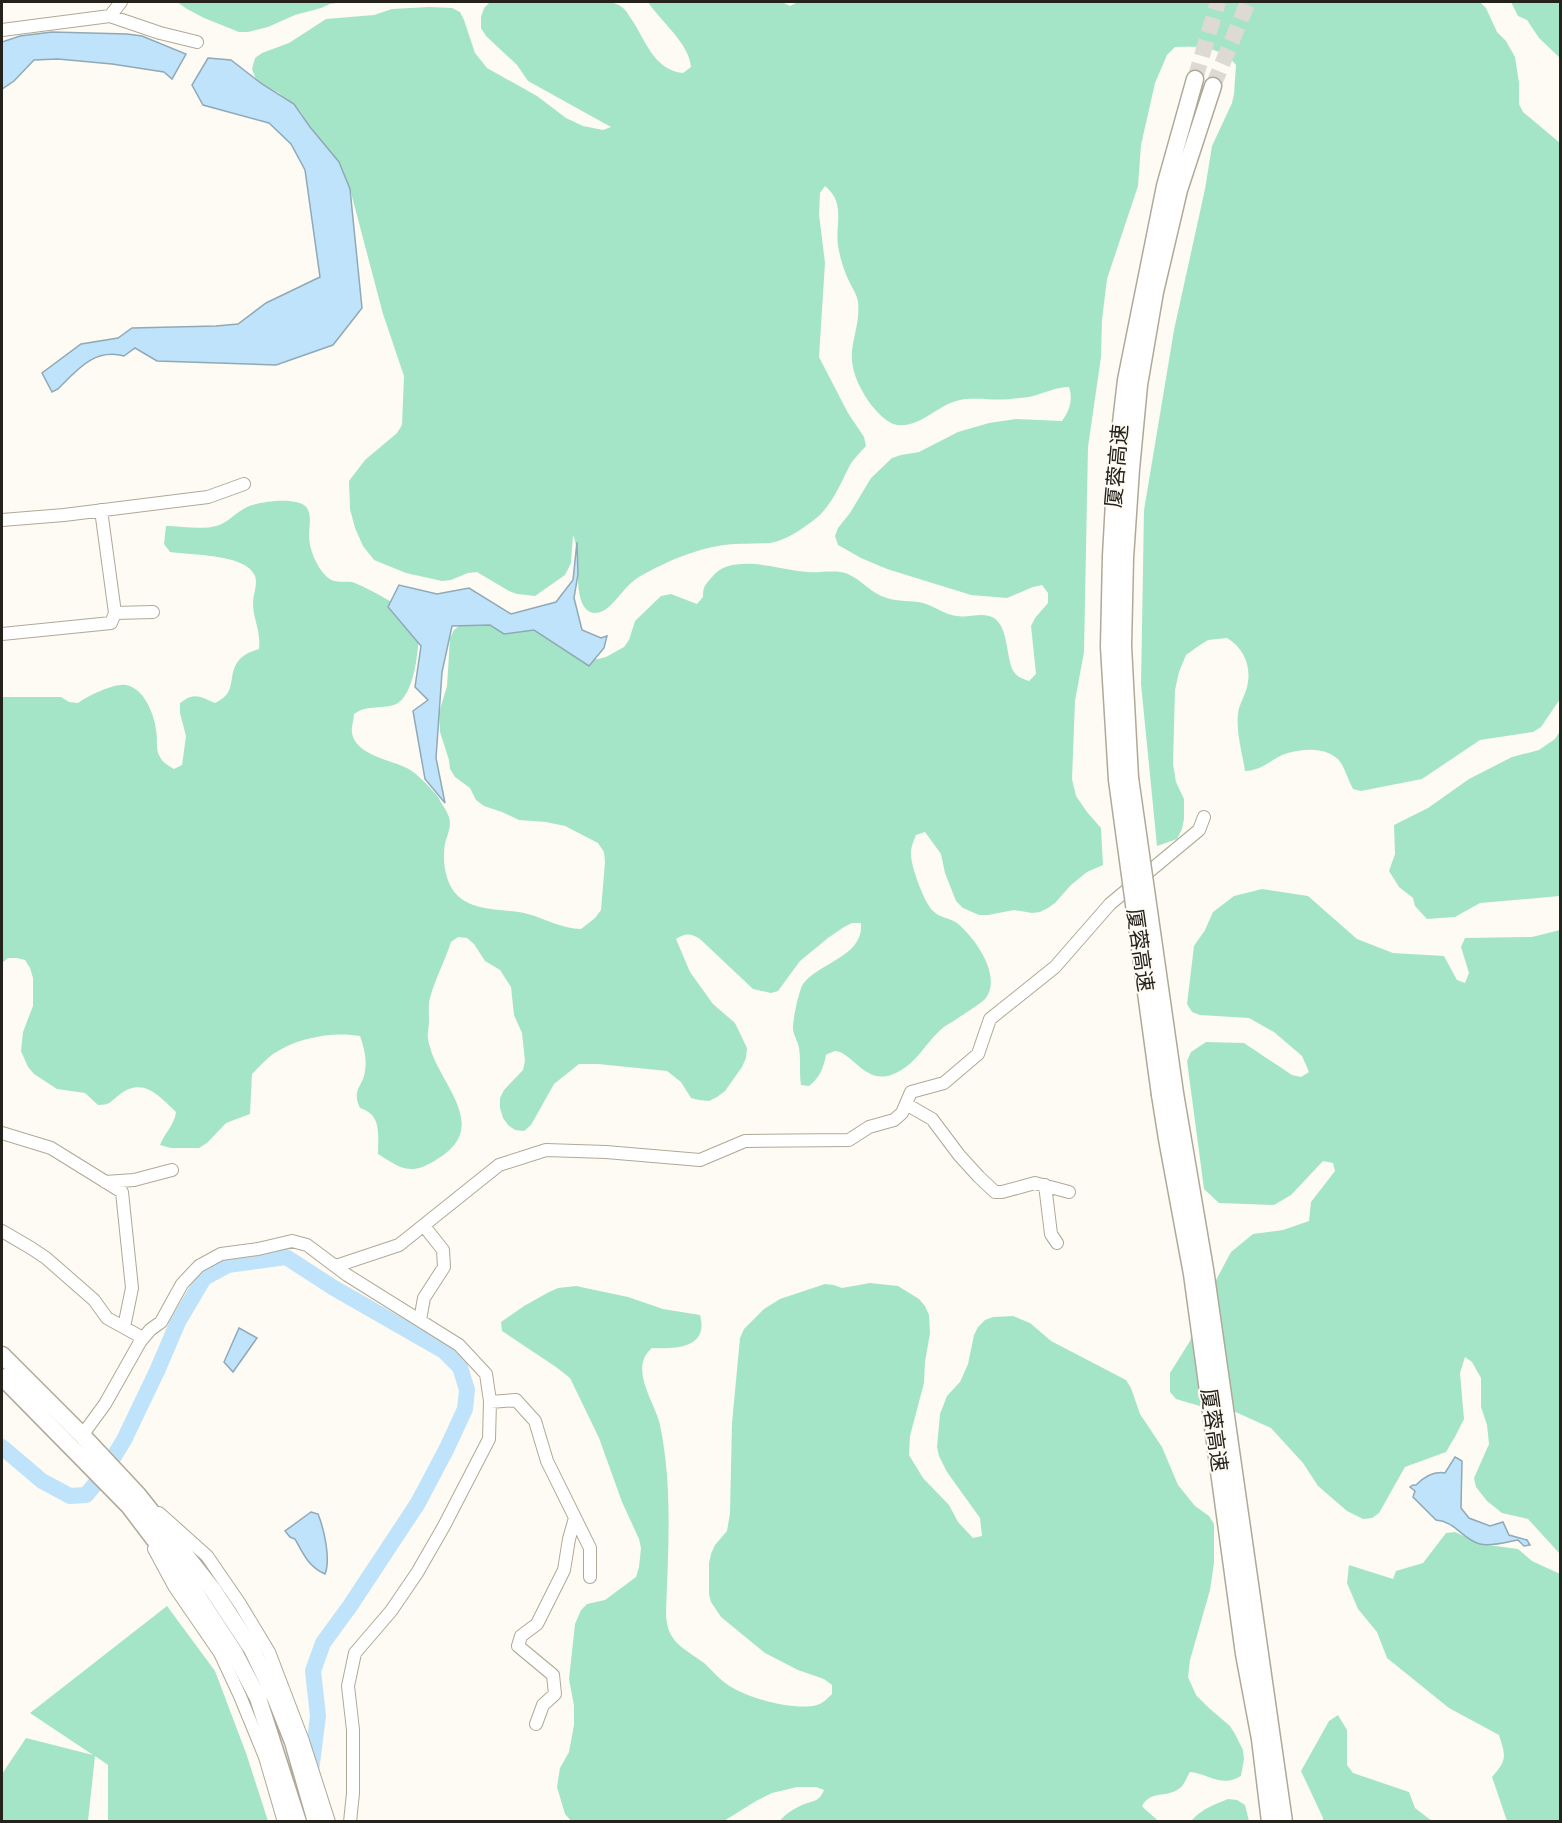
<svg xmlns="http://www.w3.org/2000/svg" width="1562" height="1823" viewBox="0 0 1562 1823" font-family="Quicksand,'Noto Sans SC',sans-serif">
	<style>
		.green { fill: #a5e5c7 }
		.water { fill: #bfe3fa; stroke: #90a9b7; stroke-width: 1.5 }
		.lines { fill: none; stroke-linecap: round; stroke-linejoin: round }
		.river { stroke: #bfe3fa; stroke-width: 16 }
		.highway-tunnel { stroke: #dddad3; stroke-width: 16; stroke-dasharray: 16 8; stroke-linecap: butt }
		.minor-casing { stroke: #afa997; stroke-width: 14 }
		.highway-casing { stroke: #afa997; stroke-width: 19 }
		.minor { stroke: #fff; stroke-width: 12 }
		.highway { stroke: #fff; stroke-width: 16 }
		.highway-bridge-casing { stroke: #afa997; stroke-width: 19; stroke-linecap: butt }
		.highway-bridge { stroke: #fff; stroke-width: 16 }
		.labels { text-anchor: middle; stroke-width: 4.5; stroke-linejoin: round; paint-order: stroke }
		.street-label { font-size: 21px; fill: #24221b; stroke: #fefbf4 }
	</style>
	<rect width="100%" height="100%" fill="#fefbf4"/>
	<path class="green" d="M 177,2 L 343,2 L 330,4 L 321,8 L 295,15 L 268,27 L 248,32 L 239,32 L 204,18 L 187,9 Z
		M 490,2 L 610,2 C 614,3 620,5 623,8 C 626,10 629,16 632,20 C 646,41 654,70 683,73 L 691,67 C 689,43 661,22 648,2 L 782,2 L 790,6 L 798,2 L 1480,2 L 1486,8 L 1497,32 L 1506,41 L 1515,57 L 1519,83 L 1519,104 L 1523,112 L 1560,143 L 1560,699 L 1541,727 L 1533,732 L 1480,740 L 1422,779 L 1361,791 L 1353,789 C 1348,780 1346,771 1341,763 C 1330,747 1305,748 1288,753 C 1271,758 1265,770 1245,771 C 1242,752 1236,732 1238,714 C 1239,704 1245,696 1247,687 C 1252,667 1244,648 1227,638 L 1208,640 L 1200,645 L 1186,655 L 1179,672 L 1175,690 L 1173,764 L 1176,782 L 1184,799 L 1184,819 L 1182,829 L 1177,839 L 1157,846 L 1141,684 L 1144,510 L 1174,330 L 1205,189 L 1212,146 L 1232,103 L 1234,94 L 1236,65 C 1221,46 1197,46 1175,47 L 1167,55 L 1155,83 L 1141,145 L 1138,186 L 1107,279 L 1102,320 L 1101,357 L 1088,447 L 1084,652 L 1075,701 L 1072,779 L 1076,796 L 1087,812 L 1101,828 L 1103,865 L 1087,872 L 1071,885 L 1055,903 L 1048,908 L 1040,912 L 1032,913 L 1014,910 L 988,915 L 979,915 L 963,908 L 956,901 L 945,873 L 941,854 L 925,832 L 916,835 C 914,840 911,847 911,852 C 910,865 924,902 933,911 C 940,918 950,918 957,923 C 975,938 1002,975 986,998 C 982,1003 958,1018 952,1022 C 928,1034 920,1065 891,1075 C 864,1084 852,1051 834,1051 C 833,1052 827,1054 826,1055 C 823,1069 820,1077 809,1086 L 801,1085 C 799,1073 801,1060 799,1048 C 798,1042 794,1036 793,1030 C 792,1023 799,990 803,984 C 819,962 864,957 861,923 L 852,923 L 844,927 L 828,938 L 800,961 L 778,991 L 771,993 L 753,989 L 700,939 C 691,933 685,933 676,939 L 690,972 L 713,1004 L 735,1023 L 747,1048 L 746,1058 L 742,1067 L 725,1091 L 717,1097 L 709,1101 L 699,1100 L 691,1098 L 681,1082 L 667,1071 L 598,1064 L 579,1064 L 554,1084 L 531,1125 L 524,1131 L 515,1130 L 508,1125 L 503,1118 L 500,1108 L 500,1098 L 504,1090 L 523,1070 L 525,1061 L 522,1033 L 514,1015 L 511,987 L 500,970 L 485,961 L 474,944 L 467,938 L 458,937 L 451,942 C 445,961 435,979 430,998 C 428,1005 429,1013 429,1021 C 429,1027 427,1034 428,1039 C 435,1083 495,1125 436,1160 C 410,1176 402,1169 378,1154 C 378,1134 382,1115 360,1108 C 351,1089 363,1087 365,1071 C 367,1058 364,1048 360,1036 C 333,1031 296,1038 273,1054 C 265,1060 259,1067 252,1074 L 250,1114 L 226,1123 L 207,1143 L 199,1148 L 171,1148 L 160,1145 C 165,1132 174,1126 176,1112 C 159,1096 143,1076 119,1095 C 110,1102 110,1105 98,1105 L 85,1093 L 57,1089 L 34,1074 L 28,1067 L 21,1051 L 23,1032 L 33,1006 L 33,978 L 30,968 L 25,960 L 17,958 L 8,958 L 2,963 L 2,697 L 61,697 L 69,702 L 78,703 C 88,696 114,683 126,685 C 144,688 154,714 156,730 C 158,739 155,749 160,757 C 163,763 169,766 174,769 L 182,765 L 186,736 L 180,713 L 180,703 C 194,692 200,696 215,703 C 240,692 225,673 241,658 C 246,653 253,651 259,649 C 261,630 253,620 253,603 C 253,594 258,585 255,576 C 247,554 190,555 170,552 L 164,544 L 166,526 C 180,526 203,530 216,526 C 228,523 236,512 247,507 C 259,501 300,496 307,508 C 312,516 309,527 309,535 C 309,549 316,566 326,576 C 334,584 343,581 352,582 C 360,584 393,602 401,608 C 408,613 413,621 419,628 C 419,647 415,698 394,705 C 380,709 366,705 354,714 C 354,720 351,727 352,733 C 356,757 396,760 412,771 C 421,778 431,788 438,797 C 441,803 447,811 449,817 C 452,827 447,835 445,844 C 442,861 445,884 458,896 C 477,913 505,908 528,914 C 546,919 563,929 581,929 L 595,918 L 601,910 L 605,862 L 604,852 L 598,843 L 565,826 L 546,822 L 519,820 L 502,812 L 484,806 L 476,800 L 470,788 L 455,777 L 450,769 L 449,760 L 440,732 L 439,713 L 447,686 L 450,638 L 454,630 L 468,618 L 541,630 L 553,643 L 570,654 L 587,659 L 598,659 L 606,657 L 624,647 L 629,640 L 635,621 L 661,596 L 671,594 L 697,604 L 703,597 C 703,586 705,585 712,577 C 732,552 780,570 808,572 C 821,573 836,569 848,574 C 862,580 873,595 887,598 C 898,602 911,600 923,603 C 935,606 945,615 957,616 C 967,618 979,613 989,616 C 1010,621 1005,659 1014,672 C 1017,677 1023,679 1029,681 L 1036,674 L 1031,626 L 1035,618 L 1048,603 L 1048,593 L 1042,585 L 1033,587 L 1007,598 L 971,595 L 887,569 L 861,558 L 838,545 L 835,536 L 838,528 L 850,513 L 871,478 L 892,458 L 901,455 L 919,452 L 958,432 L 989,423 L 1016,419 L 1062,421 C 1070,410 1073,399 1069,387 C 1056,387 1045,393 1033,396 C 1026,398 1018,398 1011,399 C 994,401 977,397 960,400 C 938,404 921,428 897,425 C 887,423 879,414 872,406 C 861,391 850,372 852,351 C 854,334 860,320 858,302 C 857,295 854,291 851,285 C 845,274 840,258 838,246 C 835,224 846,203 825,186 L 820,193 L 819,214 L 825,263 L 819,357 L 848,413 L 864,437 L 866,446 C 860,453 853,459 849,467 C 840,485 831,507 814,520 C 802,529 785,541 770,543 C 755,544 739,543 724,545 C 704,548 686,554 668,562 C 656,568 642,574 632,582 C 621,591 606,619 590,612 C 571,603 582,553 573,535 L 571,563 L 565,575 L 535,596 L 517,594 L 509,591 L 477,572 L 468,573 L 451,580 L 442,581 L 406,573 L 374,560 L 363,546 L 355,528 L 350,509 L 349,481 L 365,460 L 397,433 L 402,425 L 404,376 L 383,314 L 350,189 L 339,162 L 310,127 L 300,111 L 279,93 L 262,84 L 255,77 L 252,69 L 255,58 L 262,53 L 289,43 L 326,19 L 374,15 L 392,9 L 429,7 L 452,8 L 460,12 L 464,20 L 475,53 L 487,68 L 537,96 L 566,118 L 583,126 L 603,130 L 611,127 L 528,81 L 517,65 L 486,36 L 481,28 L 481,17 L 484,8 Z
		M 1511,2 L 1560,2 L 1560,61 L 1559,57 L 1539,38 L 1527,20 L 1518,16 Z
		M 1560,731 L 1560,896 L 1480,903 L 1455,917 L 1427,919 L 1415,906 L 1413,898 L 1399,887 L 1389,871 L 1395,854 L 1394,825 L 1428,808 L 1469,779 L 1512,757 L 1539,750 L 1555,739 Z
		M 1262,889 L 1308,896 L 1357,939 L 1393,953 L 1444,956 L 1457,980 L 1465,983 L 1469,973 L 1461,947 L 1465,938 L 1532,937 L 1560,930 L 1560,1554 L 1528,1519 L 1502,1513 L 1487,1501 L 1476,1487 L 1474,1478 L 1489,1444 L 1487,1425 L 1481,1407 L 1481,1378 L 1472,1362 L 1465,1357 L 1460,1373 L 1464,1419 L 1456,1435 L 1446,1452 L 1405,1467 L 1379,1513 L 1372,1518 L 1363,1519 L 1347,1511 L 1318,1486 L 1303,1463 L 1271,1428 L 1231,1410 L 1203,1407 L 1176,1399 L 1170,1392 L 1170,1373 L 1190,1341 L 1198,1314 L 1231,1252 L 1253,1234 L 1283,1230 L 1309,1221 L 1311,1202 L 1335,1171 L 1333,1163 L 1323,1161 L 1291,1195 L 1274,1205 L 1219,1203 L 1204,1189 L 1187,1061 L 1191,1052 L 1206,1042 L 1244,1043 L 1292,1075 L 1301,1077 L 1309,1072 L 1302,1056 L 1274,1032 L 1249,1018 L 1200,1015 L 1192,1012 L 1187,1004 L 1194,946 L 1205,930 L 1213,912 L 1234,896 Z
		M 870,1283 L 898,1286 L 919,1299 L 925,1306 L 929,1315 L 930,1333 L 925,1362 L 924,1383 L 910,1436 L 909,1455 L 923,1478 L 949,1505 L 958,1522 L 973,1538 L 982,1536 L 980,1518 L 947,1472 L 939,1456 L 937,1447 L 940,1414 L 947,1396 L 960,1382 L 968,1364 L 974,1335 L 978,1327 L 985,1320 L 993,1317 L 1013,1316 L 1030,1323 L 1051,1341 L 1126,1380 L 1131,1388 L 1140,1414 L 1162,1447 L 1178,1485 L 1195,1506 L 1209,1516 L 1214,1524 L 1214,1563 L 1210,1590 L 1190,1660 L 1188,1677 L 1196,1695 L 1209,1708 L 1230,1726 L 1235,1734 L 1243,1750 L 1244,1759 L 1241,1776 C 1220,1788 1210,1774 1190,1772 C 1187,1777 1184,1785 1180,1788 C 1166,1799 1152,1789 1142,1806 C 1148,1813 1154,1816 1158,1821 L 780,1821 C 785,1814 792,1810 800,1806 C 811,1800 818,1804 824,1790 L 816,1787 L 797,1787 L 772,1793 L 756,1801 L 724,1821 L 572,1822 L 565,1814 L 557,1787 L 560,1768 L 569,1752 L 574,1725 L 574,1706 L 569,1679 L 575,1624 L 581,1610 L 587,1604 L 605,1600 L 636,1577 L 639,1567 L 641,1548 L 639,1539 L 622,1502 L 599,1438 L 570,1378 L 556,1367 L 502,1331 L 501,1322 L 524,1306 L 549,1292 L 558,1288 L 576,1286 L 628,1297 L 663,1309 L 700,1315 C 709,1348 676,1349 652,1348 C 628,1368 655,1402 660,1425 C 673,1487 668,1551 666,1614 C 667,1643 684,1648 704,1663 C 712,1670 719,1679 728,1685 C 747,1698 794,1711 817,1705 C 823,1703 827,1699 832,1694 L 832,1685 L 824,1679 L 798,1670 L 765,1653 L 721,1617 L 711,1602 L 709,1594 L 709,1563 L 711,1554 L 715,1545 L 727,1531 L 730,1513 L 732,1423 L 740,1338 L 744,1329 L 764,1309 L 780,1299 L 825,1284 L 834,1285 L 842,1288 Z
		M 1455,1532 L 1481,1544 L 1518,1549 L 1532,1561 L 1560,1574 L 1560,1821 L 1507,1821 L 1492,1777 C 1507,1760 1506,1757 1499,1735 L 1449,1708 L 1387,1658 L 1377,1632 L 1358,1609 L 1347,1583 L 1349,1565 L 1393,1579 L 1396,1571 L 1423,1563 L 1446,1533 Z
		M 167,1606 L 215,1671 L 246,1753 L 268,1821 L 108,1821 L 108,1765 L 95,1756 L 88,1821 L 2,1821 L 2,1774 L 26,1738 L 93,1755 L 30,1713 Z
		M 1338,1715 L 1347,1730 L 1347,1765 L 1353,1773 L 1409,1792 L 1415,1808 L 1432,1821 L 1323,1821 L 1323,1818 L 1301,1771 L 1329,1721 Z
		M 1228,1799 L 1237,1800 L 1245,1805 L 1249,1821 L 1191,1821 C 1202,1809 1213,1805 1228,1799 Z"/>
	<path class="water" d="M 52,32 L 127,34 L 142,36 L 186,54 L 172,79 L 164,72 L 112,64 L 58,59 L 34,60 L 14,81 L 2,89 L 2,42 L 20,36 Z
		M 208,58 L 231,60 L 262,84 L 294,104 L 310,127 L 339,162 L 350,189 L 362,308 L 333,345 L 276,365 L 157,361 L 135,348 L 124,356 C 94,348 77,370 58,389 L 52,392 L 42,373 L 81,344 L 118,338 L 132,328 L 216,326 L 238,324 L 266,303 L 320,277 L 305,170 L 291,144 L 269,123 L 203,105 L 192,85 Z
		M 577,542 L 578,574 L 574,598 L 582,630 L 601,638 L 607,636 L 604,648 L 589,666 L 534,630 L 504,634 L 490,625 L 452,626 L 442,672 L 436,758 L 445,803 L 425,779 L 413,711 L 428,700 L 415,687 L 421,646 L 388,607 L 399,585 L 437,594 L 469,588 L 511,614 L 556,602 L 573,580 Z
		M 239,1328 L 257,1338 L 233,1372 L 224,1362 Z
		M 1455,1457 L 1462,1461 L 1461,1508 L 1469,1518 L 1490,1526 L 1503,1522 L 1509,1535 L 1527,1540 L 1530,1545 L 1524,1546 L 1518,1540 C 1507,1542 1491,1547 1480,1544 C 1462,1539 1455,1521 1436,1520 L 1413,1497 L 1415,1491 L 1410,1487 L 1413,1485 L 1416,1485 C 1424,1477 1434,1471 1445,1473 Z
		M 311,1512 L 318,1514 C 324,1529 331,1559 325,1574 C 309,1567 303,1554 295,1539 L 290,1537 L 285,1531 Z"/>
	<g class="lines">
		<path class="river" d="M 2,1447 L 42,1481 L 70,1496 L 86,1495 L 102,1476 L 124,1440 L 157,1371 L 178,1322 L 204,1278 L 228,1265 L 286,1257 L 334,1288 L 444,1351 L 460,1367 L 467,1390 L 465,1409 L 447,1448 L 418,1503 L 350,1606 L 323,1643 L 313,1671 L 318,1716 L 311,1771 L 299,1822"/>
		<path class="highway-tunnel" d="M 1195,79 L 1218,2
			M 1213,86 L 1248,2"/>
		<defs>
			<path id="minor" d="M 110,16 L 160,33 L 197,42
				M 2,30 L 110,16 L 121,2
				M 101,510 L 115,613
				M 2,520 L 64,515 L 208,497 L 244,484
				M 2,634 L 111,623 L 115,613 L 153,612
				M 906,1104 L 932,1119 L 959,1155 L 979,1177 L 995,1192 L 1002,1192 L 1035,1183 L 1069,1192
				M 2,1133 L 51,1148 L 122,1192 L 132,1288 L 124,1327
				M 105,1182 L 134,1180 L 172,1170
				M 1045,1185 L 1051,1234 L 1057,1243
				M 2,1231 L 31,1248 L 46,1258 L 94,1300 L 107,1318 L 143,1338
				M 336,1266 L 399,1245 L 499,1165 L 546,1150 L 606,1152 L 700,1160 L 745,1141 L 849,1140 L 869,1127 L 894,1120 L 902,1113 L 911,1092 L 944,1083 L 978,1054 L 990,1019 L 1055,967 L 1110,904 L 1199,830 L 1204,817
				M 420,1320 L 424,1298 L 444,1267 L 443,1250 L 424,1226
				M 490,1402 L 516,1400 L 535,1421 L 547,1461 L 590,1548 L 590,1577
				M 81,1434 L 86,1430 L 105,1404 L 140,1342 L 150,1330 L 161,1322 L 182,1284 L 199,1266 L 221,1254 L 258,1249 L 292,1241 L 307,1245 L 347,1275 L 459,1345 L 486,1374 L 490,1401 L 489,1439 L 444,1526 L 417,1573 L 391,1611 L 355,1653 L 348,1686 L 353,1730 L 353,1793 L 350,1822
				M 159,1513 L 207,1556 L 240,1604 L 269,1652 L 303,1741 L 329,1822
				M 154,1549 L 174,1586 L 220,1653 L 240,1696 L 265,1757 L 284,1822
				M 536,1724 L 543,1705 L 555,1694 L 553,1675 L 518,1646 L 521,1636 L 537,1624 L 564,1570 L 569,1539 L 575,1518"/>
			<path id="highway" d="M 1130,778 L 1123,646 L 1125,558 L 1131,469 L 1139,385 L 1155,292 L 1179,190 L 1213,86
				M 1117,780 L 1109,647 L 1111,556 L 1116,466 L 1126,380 L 1165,186 L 1195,79
				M 1175,1093 L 1205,1269 L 1284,1822
				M 1160,1095 L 1167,1139 L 1192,1274 L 1244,1654 L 1260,1739 L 1270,1822
				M 2,1355 L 81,1434 L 138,1495 L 213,1590 L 252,1649 L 276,1699 L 293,1742 L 316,1822
				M 2,1377 L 129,1506 L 198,1597 L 234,1652 L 258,1698 L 298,1822"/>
		</defs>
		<use href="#minor" class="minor-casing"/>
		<use href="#highway" class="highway-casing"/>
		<use href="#minor" class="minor"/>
		<use href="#highway" class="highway"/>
		<defs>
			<path id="highway-bridge" d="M 1130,778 L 1175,1093
				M 1117,780 L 1160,1095"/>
		</defs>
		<use href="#highway-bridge" class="highway-bridge-casing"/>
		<use href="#highway-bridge" class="highway-bridge"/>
	</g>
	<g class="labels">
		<g class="street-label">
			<text transform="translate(1117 466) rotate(-85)" y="7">厦蓉高速</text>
			<text transform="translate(1140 950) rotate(82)" y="7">厦蓉高速</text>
			<text transform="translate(1214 1430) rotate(82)" y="7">厦蓉高速</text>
		</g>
	</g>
	<rect width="1562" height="1823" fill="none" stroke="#24221b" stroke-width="6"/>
</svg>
